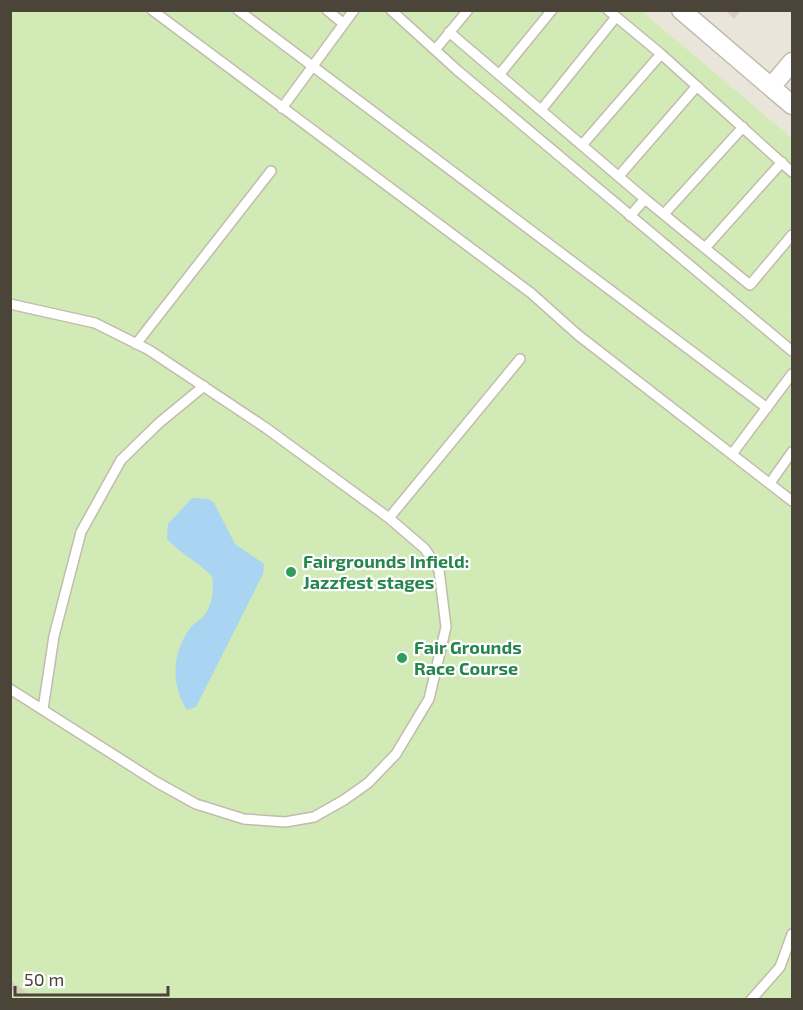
<svg xmlns="http://www.w3.org/2000/svg" width="803" height="1010" viewBox="0 0 803 1010" font-family="'Exo 2',sans-serif">
	<style>
		.residential { fill: #eae5da }
		.pitch { fill: #d2eab5 }
		.water { fill: #a9d4f2 }
		.building { fill: #d8cfc1 }
		.lines { fill: none; stroke-linecap: round; stroke-linejoin: round }
		.service-casing { stroke: #c2bbae; stroke-width: 12 }
		.minor-casing { stroke: #c2bbae; stroke-width: 21 }
		.service { stroke: #fff; stroke-width: 9 }
		.minor { stroke: #fff; stroke-width: 18 }
		.leisure-dot { fill: #2e9e5b; stroke: #fff; stroke-width: 2 }
		.labels { text-anchor: middle; stroke-width: 4.5; stroke-linejoin: round; paint-order: stroke }
		.leisure-label { font-size: 18px; font-weight: bold; fill: #27864d; stroke: #fff; text-anchor: start }
	</style>
	<rect width="100%" height="100%" fill="#f6f3ec"/>
	<path class="residential" d="M 642,11 L 792,11 L 792,138 Z"/>
	<path class="pitch" d="M 432,10 L 642,11 L 792,138 L 792,312 L 790,315 L 792,318 L 792,998 L 11,999 L 10,11 Z"/>
	<path class="water" d="M 192,498 L 208,499 L 214,503 L 235,544 L 264,564 L 263,574 L 196,707 L 187,710 C 170,685 172,650 192,626 C 196,622 203,618 206,613 C 213,602 214,588 212,576 C 198,562 181,554 167,539 L 168,524 Z"/>
	<path class="building" d="M 725,10 L 741,10 L 734,19 Z
		M 10,980 L 26,992 L 22,998 L 10,989 Z"/>
	<g class="lines">
		<defs>
			<path id="service" d="M 152,10 L 531,293 L 578,335 L 792,501
				M 238,10 L 767,408
				M 327,10 L 344,24
				M 391,10 L 457,70 L 792,351
				M 608,10 L 661,54 L 792,172
				M 449,32 L 645,199
				M 435,50 L 468,10
				M 499,75 L 552,10
				M 282,108 L 354,10
				M 541,110 L 616,17
				M 582,145 L 661,54
				M 619,176 L 697,86
				M 664,214 L 743,127
				M 630,216 L 645,199 L 750,285 L 792,235
				M 705,248 L 782,162
				M 10,304 L 95,323 L 149,350 L 266,428 L 389,518 L 425,549 L 439,570 L 446,627 L 429,699 L 396,754 L 368,783 L 344,800 L 314,817 L 285,822 L 244,819 L 196,804 L 158,783 L 10,689
				M 136,344 L 271,171
				M 732,454 L 792,374
				M 770,483 L 792,452
				M 389,518 L 520,359
				M 43,709 L 54,636 L 81,532 L 121,460 L 159,423 L 204,386
				M 751,1000 L 780,967 L 792,934"/>
			<path id="minor" d="M 681,10 L 792,105
				M 771,87 L 792,62"/>
		</defs>
		<use href="#service" class="service-casing"/>
		<use href="#minor" class="minor-casing"/>
		<use href="#service" class="service"/>
		<use href="#minor" class="minor"/>
	</g>
	<g class="leisure-dot">
		<circle cx="291" cy="572" r="6"/>
		<circle cx="402" cy="658" r="6"/>
	</g>
	<g class="labels">
		<g class="leisure-label">
			<text x="303" y="568">Fairgrounds Infield:<tspan x="303" dy="21">Jazzfest stages</tspan></text>
			<text x="414" y="654">Fair Grounds<tspan x="414" dy="21">Race Course</tspan></text>
		</g>
	</g>
	<rect width="803" height="1010" fill="none" stroke="#4b4439" stroke-width="24"/>
	<path d="M15 986v9h153v-9" fill="none" stroke="#4b4439" stroke-width="3"/>
	<text x="24" y="986" font-size="18" fill="#4b4439" stroke="#ffffff" stroke-width="4.5" paint-order="stroke">50 m</text>
</svg>
